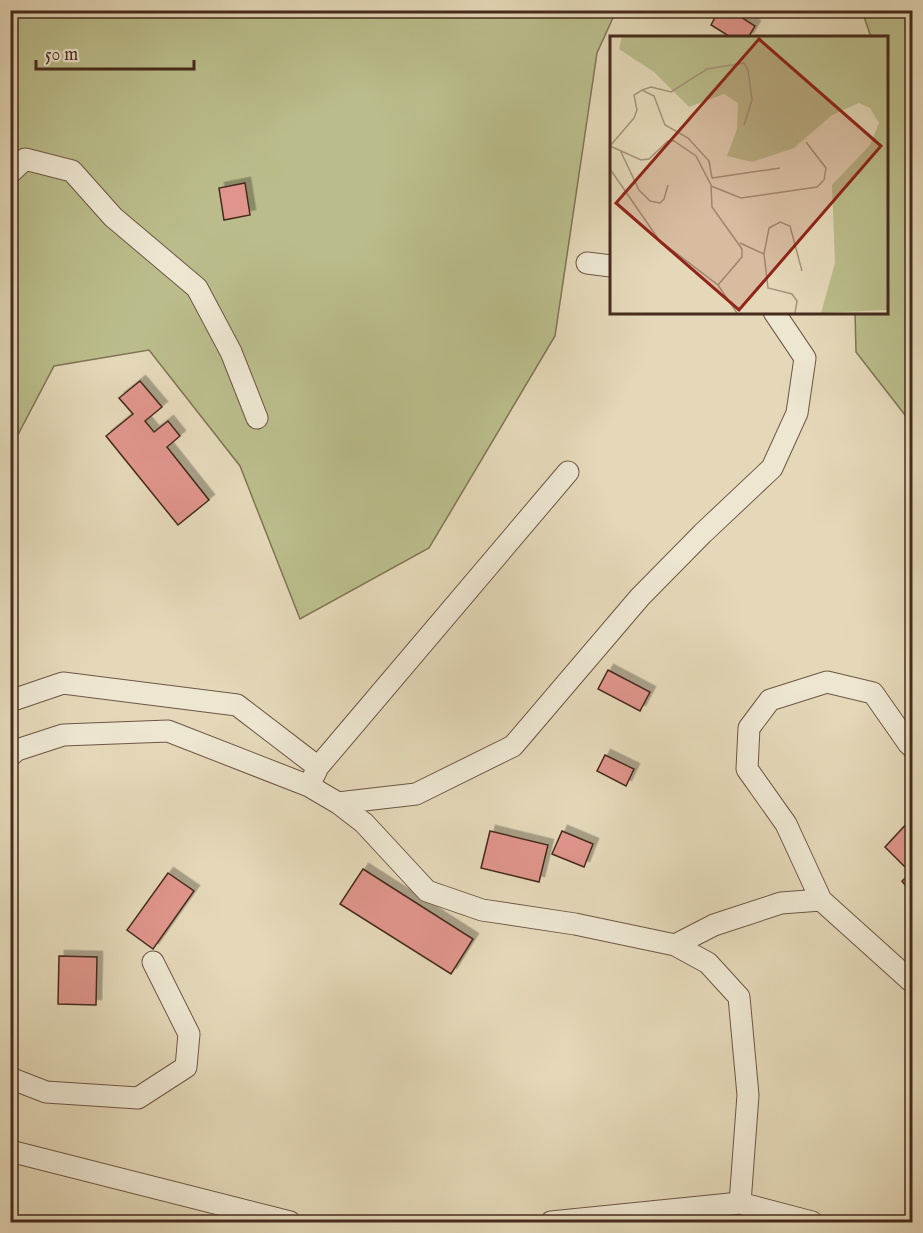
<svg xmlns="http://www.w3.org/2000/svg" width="923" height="1233" viewBox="0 0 923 1233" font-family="'IM FELL English',serif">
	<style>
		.green { fill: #babd8b; stroke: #807454; stroke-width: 1.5 }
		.building { fill: #df958b; stroke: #462b1d; stroke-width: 1.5; filter: url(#shadow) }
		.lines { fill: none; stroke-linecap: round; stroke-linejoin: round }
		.minor-casing { stroke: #6e5644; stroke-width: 23 }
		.minor { stroke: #ede6d1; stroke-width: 21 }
		.inset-road { fill: none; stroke: #a5937a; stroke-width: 1.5 }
		.view { fill: #8f2418; fill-opacity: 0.15; stroke: #8f2418; stroke-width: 3 }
		.inset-edge { fill: none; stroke: #462b1d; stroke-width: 3 }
	</style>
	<defs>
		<filter id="shadow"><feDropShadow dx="5.5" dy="-5.5" stdDeviation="0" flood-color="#0004"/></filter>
	</defs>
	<rect width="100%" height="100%" fill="#e4d8b8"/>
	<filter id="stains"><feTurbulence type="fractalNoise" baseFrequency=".00333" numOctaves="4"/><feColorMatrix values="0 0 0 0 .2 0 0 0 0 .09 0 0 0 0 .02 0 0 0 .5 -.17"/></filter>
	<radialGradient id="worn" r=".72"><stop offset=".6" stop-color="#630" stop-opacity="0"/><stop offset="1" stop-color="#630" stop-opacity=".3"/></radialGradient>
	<path class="green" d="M 11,11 L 616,11 L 597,53 L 555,336 L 429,548 L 300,619 L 240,466 L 149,350 L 54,366 L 11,448 Z
		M 862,11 L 912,11 L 912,424 L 856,352 L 855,312 L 886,312 L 886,38 L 871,37 Z"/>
	<path class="building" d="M 719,10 L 730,10 L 755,26 L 748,38 L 732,38 L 711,25 Z
		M 245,183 L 250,215 L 224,220 L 219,188 Z
		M 140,381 L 162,407 L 145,421 L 154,432 L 168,421 L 180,436 L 167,447 L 209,500 L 178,525 L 106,436 L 133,414 L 119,398 Z
		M 608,670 L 650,692 L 640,711 L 598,689 Z
		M 605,755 L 634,769 L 626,786 L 597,771 Z
		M 912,818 L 912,868 L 909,871 L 885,847 Z
		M 490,831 L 548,845 L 539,882 L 481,868 Z
		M 562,831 L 593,844 L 584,867 L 552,854 Z
		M 363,869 L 473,939 L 451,974 L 340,904 Z
		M 912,872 L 912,894 L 902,881 Z
		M 168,873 L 194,891 L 153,949 L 127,930 Z
		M 59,956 L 97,957 L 96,1005 L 58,1004 Z"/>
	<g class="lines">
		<defs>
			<path id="minor" d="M 10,173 L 25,159 L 72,171 L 113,217 L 197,288 L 231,352 L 257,418
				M 587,263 L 611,266
				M 10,701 L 63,683 L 237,705 L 318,767
				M 10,756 L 17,750 L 63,735 L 168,731 L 309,786 L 338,803 L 364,823 L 427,891 L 482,910 L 575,924 L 675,945 L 708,963 L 739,997 L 748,1095 L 740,1203
				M 309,786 L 318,767 L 568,472
				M 338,803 L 416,794 L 513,746 L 640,597 L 703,533 L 772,468 L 797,413 L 805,358 L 774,312
				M 821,900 L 786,824 L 747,769 L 749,728 L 770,700 L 827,682 L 873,693 L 908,743 L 912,747
				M 675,945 L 714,925 L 781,903 L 821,900 L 912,982
				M 10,1078 L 46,1092 L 138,1098 L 186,1067 L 189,1034 L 153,962
				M 10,1151 L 290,1222
				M 551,1222 L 740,1203 L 812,1222"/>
		</defs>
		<use href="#minor" class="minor-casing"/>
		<use href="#minor" class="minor"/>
	</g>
	<g transform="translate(610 36)">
		<rect width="278" height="278" fill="#e4d8b8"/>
		<path d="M 12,0 L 277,0 L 277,274 L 211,277 L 225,227 L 222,149 L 260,109 L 269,87 L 260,72 L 249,67 L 222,79 L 184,112 L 142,126 L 117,120 L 127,93 L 128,67 L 114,58 L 79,71 L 44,36 L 9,13 Z" fill="#babd8b"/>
		<path class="inset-road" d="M 32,54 L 41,51 L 61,56 L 97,33 L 134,27 L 138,34 L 142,64 L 134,89M 0,110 L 31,124 L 39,123 L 58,105 L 64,105 L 86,120 L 101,149 L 102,171 L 132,213 L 132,221 L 108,249M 0,110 L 24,82 L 27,74 L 24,59 L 32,54 L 44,60 L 55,89 L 78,102 L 99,125 L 102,142M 11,116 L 29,154 L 40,165 L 50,167 L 54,163 L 58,149M 0,133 L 49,204 L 108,249 L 127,277M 102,142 L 170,132M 101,150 L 131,162 L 207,151 L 214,144 L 216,132 L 196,106M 130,207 L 154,218 L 158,252 L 182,258 L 187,265 L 185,277M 154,218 L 159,192 L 170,186 L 180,190 L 192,235"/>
		<path class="view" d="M 149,3 L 271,110 L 129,274 L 6,167 Z"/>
		<rect width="278" height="278" class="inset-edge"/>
	</g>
	<rect width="923" height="1233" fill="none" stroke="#e4d8b8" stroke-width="36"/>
	<rect x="12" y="12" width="899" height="1209" fill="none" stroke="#462b1d" stroke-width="3"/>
	<rect x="18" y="18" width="887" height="1197" fill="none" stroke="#462b1d" stroke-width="1.5"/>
	<path d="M36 60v9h158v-9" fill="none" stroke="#462b1d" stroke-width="3"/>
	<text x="45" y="60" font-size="18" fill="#462b1d" stroke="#ede6d1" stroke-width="4.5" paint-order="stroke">50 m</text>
	<rect width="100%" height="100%" filter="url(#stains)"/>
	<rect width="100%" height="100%" fill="url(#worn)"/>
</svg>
